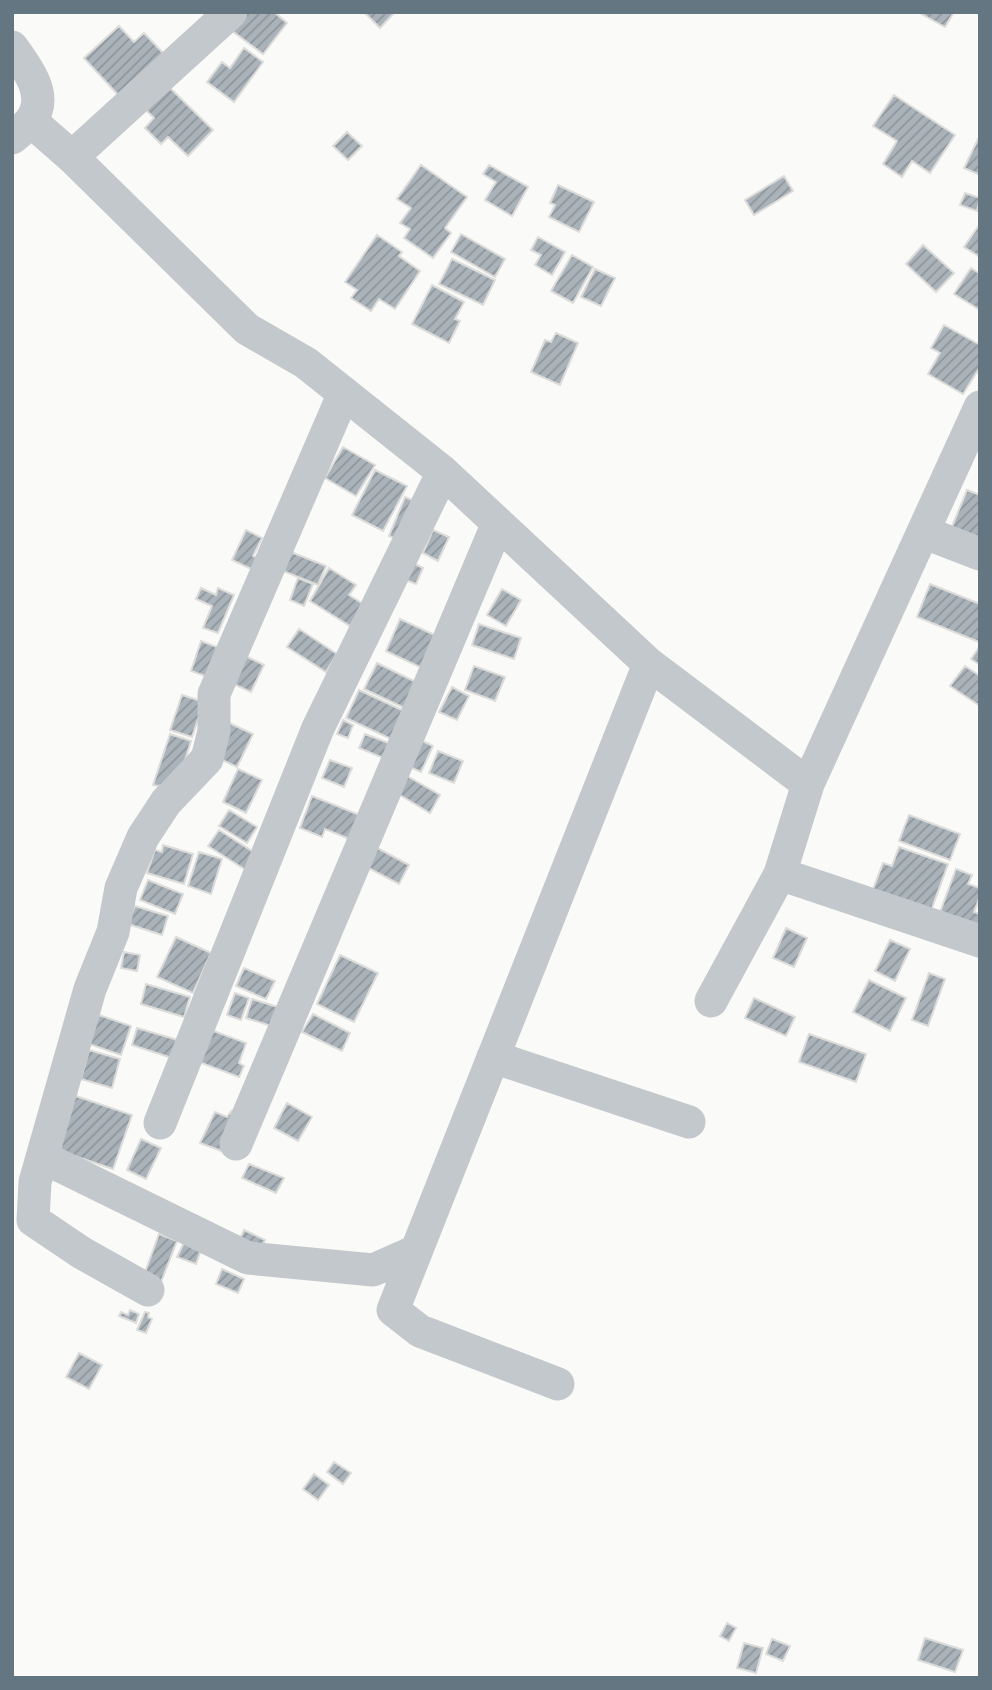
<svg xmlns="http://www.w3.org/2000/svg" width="992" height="1690" viewBox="0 0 992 1690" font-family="Jost,sans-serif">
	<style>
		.building { fill: url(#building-hatch); stroke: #dcdcda; stroke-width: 2 }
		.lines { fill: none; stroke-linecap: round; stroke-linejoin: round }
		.street { stroke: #c3c8cc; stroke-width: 33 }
	</style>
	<defs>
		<pattern id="building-hatch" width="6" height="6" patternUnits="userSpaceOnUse" patternTransform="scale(1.75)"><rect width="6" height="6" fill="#aab3b9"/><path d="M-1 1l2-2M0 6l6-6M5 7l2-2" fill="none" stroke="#8e969c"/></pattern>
	</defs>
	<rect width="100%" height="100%" fill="#fafaf8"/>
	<path class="building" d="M 245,12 L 274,12 L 287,23 L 263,54 L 231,30 Z
		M 364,12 L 395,12 L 380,28 Z
		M 918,12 L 954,12 L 945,27 Z
		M 119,26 L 134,42 L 144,33 L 165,55 L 120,97 L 84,58 Z
		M 244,48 L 263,62 L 234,102 L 207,82 L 222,62 L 230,68 Z
		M 167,85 L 213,130 L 188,156 L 168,137 L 161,144 L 145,128 L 154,118 L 144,108 Z
		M 894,95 L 955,135 L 930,173 L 912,161 L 902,177 L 883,164 L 897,141 L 873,126 Z
		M 347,132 L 362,146 L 348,160 L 333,146 Z
		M 980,135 L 980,175 L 964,168 Z
		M 421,165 L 467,197 L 445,228 L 451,233 L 433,258 L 404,238 L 410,229 L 400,223 L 411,208 L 397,199 Z
		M 489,165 L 528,187 L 512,216 L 485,200 L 496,182 L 483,174 Z
		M 784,176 L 793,191 L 754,215 L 745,200 Z
		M 558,185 L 594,202 L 579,232 L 549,217 L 555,205 L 550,203 Z
		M 965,193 L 980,198 L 977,211 L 960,205 Z
		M 980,224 L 980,257 L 964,247 Z
		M 461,234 L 505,259 L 495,277 L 451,252 Z
		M 377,235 L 402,252 L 399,256 L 420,271 L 395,309 L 379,299 L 371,311 L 351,298 L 357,290 L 345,282 Z
		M 538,237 L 565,252 L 552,275 L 535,265 L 541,255 L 531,250 Z
		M 923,245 L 954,273 L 936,292 L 906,264 Z
		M 572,255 L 593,267 L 573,303 L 551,291 Z
		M 452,259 L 495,280 L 483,305 L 439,284 Z
		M 971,268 L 980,274 L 980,310 L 954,294 Z
		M 595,269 L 615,278 L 601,306 L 581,297 Z
		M 432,285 L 464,302 L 455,319 L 460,321 L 449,343 L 412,324 Z
		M 944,325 L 980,345 L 980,367 L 963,394 L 928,374 L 940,353 L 931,348 Z
		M 556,333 L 578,343 L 560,385 L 531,372 L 545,340 L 551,342 Z
		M 343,447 L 375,465 L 356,496 L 325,478 Z
		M 375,470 L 407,486 L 383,531 L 352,515 Z
		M 967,490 L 980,495 L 980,540 L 951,529 Z
		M 405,497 L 429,507 L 413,546 L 389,536 Z
		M 246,530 L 262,538 L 253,556 L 263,561 L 258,572 L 232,560 Z
		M 433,530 L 449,537 L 438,561 L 423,553 Z
		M 291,552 L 326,566 L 318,585 L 283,571 Z
		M 411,562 L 423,568 L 416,584 L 403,579 Z
		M 329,568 L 356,585 L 349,595 L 363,604 L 350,626 L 310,601 Z
		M 298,578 L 313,584 L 304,606 L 290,600 Z
		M 930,584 L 980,604 L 979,642 L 917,617 Z
		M 201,588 L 216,595 L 218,588 L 234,595 L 218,633 L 203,628 L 212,606 L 196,599 Z
		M 502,589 L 521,600 L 506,626 L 487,615 Z
		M 400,619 L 439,637 L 424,669 L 386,651 Z
		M 479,624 L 521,638 L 514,659 L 472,645 Z
		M 299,629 L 337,654 L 326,672 L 287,647 Z
		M 201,641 L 217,647 L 208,677 L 191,671 Z
		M 980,646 L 980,665 L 971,659 Z
		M 241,654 L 264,665 L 251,692 L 227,681 Z
		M 377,663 L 424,686 L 411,711 L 364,689 Z
		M 474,666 L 505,677 L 495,701 L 465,690 Z
		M 965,666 L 980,676 L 980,706 L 950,686 Z
		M 452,687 L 469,696 L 457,720 L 439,712 Z
		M 359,690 L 419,718 L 406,746 L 346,718 Z
		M 182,695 L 213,705 L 198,719 L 192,737 L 170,730 Z
		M 343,720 L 353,725 L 348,738 L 337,734 Z
		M 227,722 L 253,734 L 237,767 L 212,755 Z
		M 170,734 L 191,741 L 179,779 L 158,786 L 153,785 Z
		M 365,734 L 399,747 L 393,762 L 359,748 Z
		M 414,737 L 433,746 L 421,772 L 401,763 Z
		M 438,751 L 463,761 L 454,783 L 429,773 Z
		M 330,760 L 352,768 L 344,787 L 322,778 Z
		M 238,769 L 262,780 L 246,813 L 223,802 Z
		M 400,772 L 440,795 L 430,813 L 390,789 Z
		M 312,796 L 372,820 L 362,844 L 325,829 L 322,837 L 300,828 Z
		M 229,810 L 257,827 L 247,843 L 219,826 Z
		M 909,815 L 960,834 L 950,860 L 899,841 Z
		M 219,830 L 260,856 L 249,872 L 208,846 Z
		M 368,843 L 409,865 L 399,884 L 357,862 Z
		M 163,845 L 193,854 L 184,884 L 147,873 L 155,850 L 162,852 Z
		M 899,847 L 948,864 L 924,930 L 872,892 L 883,863 L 892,866 Z
		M 199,852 L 222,859 L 211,894 L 188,886 Z
		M 956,869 L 972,875 L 968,884 L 980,888 L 980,896 L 974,912 L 980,914 L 980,918 L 974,936 L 936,923 Z
		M 148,880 L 183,894 L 175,914 L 140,900 Z
		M 135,906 L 168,916 L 162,935 L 128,924 Z
		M 786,928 L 807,938 L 794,967 L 773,958 Z
		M 176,937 L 211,953 L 193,993 L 157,977 Z
		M 890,940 L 910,949 L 895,981 L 875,971 Z
		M 124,952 L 140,955 L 137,971 L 121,968 Z
		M 340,955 L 378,973 L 354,1022 L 317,1004 Z
		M 244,968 L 275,981 L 266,999 L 236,986 Z
		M 929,973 L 945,979 L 928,1026 L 912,1020 Z
		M 869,980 L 906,998 L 890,1031 L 853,1012 Z
		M 146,984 L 190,997 L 184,1017 L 141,1004 Z
		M 235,993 L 249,998 L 241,1020 L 227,1015 Z
		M 754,998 L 795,1017 L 786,1036 L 745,1018 Z
		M 252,999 L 284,1009 L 278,1028 L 246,1018 Z
		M 313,1014 L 350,1033 L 342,1051 L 302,1032 Z
		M 99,1015 L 131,1026 L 121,1055 L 89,1044 Z
		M 203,1027 L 246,1043 L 239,1063 L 244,1066 L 239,1077 L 191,1059 Z
		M 137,1028 L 181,1041 L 175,1059 L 132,1045 Z
		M 809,1034 L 866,1054 L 856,1082 L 799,1062 Z
		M 89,1050 L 120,1059 L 112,1088 L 81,1079 Z
		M 73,1095 L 132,1115 L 113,1169 L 54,1149 Z
		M 287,1103 L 312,1117 L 298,1141 L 274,1128 Z
		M 232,1110 L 227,1153 L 200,1143 L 215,1112 L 227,1117 Z
		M 141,1139 L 161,1148 L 146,1179 L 127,1170 Z
		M 249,1164 L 284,1178 L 276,1193 L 242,1178 Z
		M 244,1230 L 265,1240 L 259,1253 L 238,1243 Z
		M 159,1234 L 177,1241 L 161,1282 L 144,1275 Z
		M 185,1241 L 202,1247 L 196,1264 L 177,1257 Z
		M 222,1269 L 244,1279 L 238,1293 L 216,1284 Z
		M 130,1310 L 139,1314 L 136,1323 L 119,1316 L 121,1312 L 128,1315 Z
		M 145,1312 L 149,1313 L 148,1317 L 152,1319 L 146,1333 L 137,1330 Z
		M 79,1353 L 102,1365 L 89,1389 L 66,1377 Z
		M 334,1462 L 351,1473 L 343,1484 L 327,1472 Z
		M 314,1474 L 329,1485 L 318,1500 L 303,1489 Z
		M 727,1623 L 736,1628 L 729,1641 L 720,1636 Z
		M 925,1638 L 963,1650 L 955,1672 L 918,1660 Z
		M 772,1639 L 790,1646 L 783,1661 L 766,1654 Z
		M 744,1643 L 763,1648 L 756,1673 L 737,1668 Z"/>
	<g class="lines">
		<path class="street" d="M 12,47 C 27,68 51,97 29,123 C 24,128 18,133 12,138
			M 31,121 L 72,157 L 247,329 L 306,363 L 443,472 L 649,664 L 808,784
			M 72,157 L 231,12
			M 923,532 L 980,554
			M 780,874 L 980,941
			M 711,1001 L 780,874 L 808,784 L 980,407
			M 493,1057 L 689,1122
			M 160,1123 L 318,728 L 443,472
			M 236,1144 L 498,523
			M 42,1157 L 248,1258 L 373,1270 L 416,1251
			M 148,1290 L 82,1253 L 33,1220 L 35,1182 L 90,989 L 113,932 L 121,888 L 143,837 L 166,802 L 207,759 L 214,731 L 214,694 L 344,393
			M 558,1384 L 420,1331 L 393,1310 L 649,664"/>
	</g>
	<rect width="992" height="1690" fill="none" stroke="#657683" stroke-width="28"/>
</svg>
